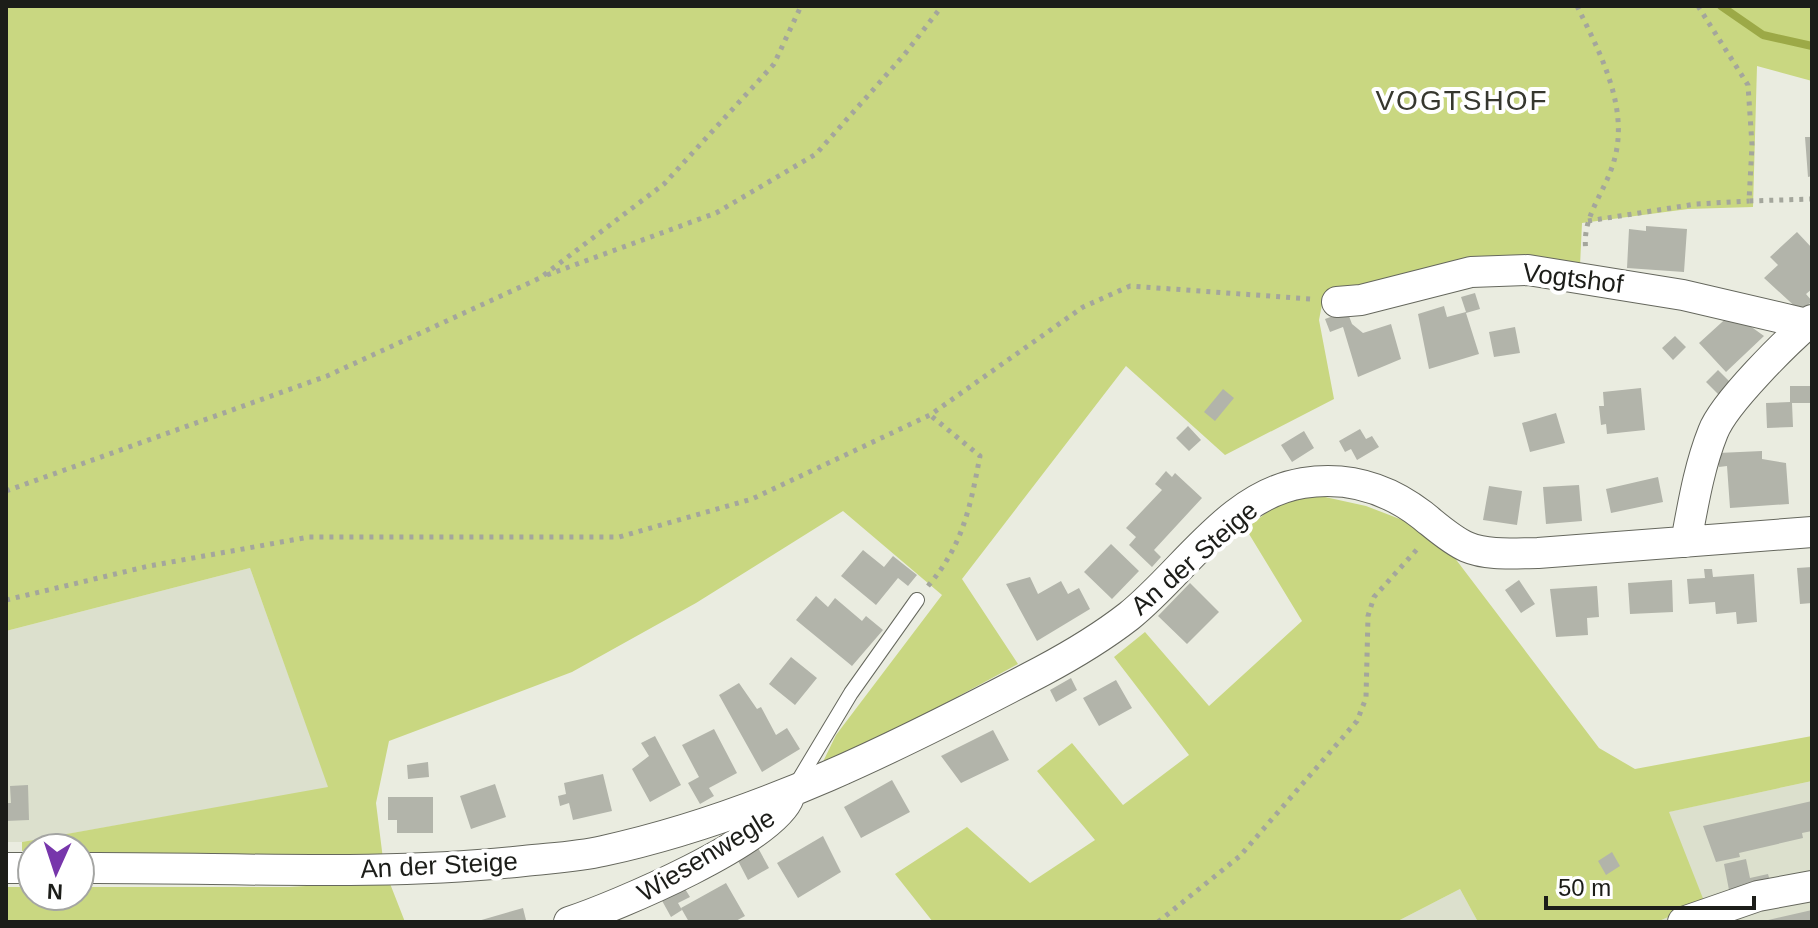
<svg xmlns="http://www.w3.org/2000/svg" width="1818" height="928" viewBox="0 0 1818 928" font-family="Arial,sans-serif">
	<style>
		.built { fill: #dce0cd }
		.green { fill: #c9d781 }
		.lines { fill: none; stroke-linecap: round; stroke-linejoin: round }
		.stream { stroke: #9ca947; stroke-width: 8 }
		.building { fill: #b2b4aa }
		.service-casing { stroke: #65675d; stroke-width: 16 }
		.minor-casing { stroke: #65675d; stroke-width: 32 }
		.path { stroke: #a4a69c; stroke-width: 5; stroke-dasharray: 4 6; stroke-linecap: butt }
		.service { stroke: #fff; stroke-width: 14 }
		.minor { stroke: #fff; stroke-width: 30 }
		.labels { text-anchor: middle; stroke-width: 8; stroke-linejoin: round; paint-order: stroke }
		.street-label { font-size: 26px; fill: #1c1d19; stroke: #fff }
		.neighbourhood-label { font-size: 28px; letter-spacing: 2px; fill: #36372e; stroke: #fff }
	</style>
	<rect width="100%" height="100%" fill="#eaece0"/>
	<path class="built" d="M 250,568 L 329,788 L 22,842 L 6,842 L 6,631 Z
		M 1812,781 L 1812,922 L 1657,922 L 1703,901 L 1668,812 Z
		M 1460,889 L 1478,922 L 1396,922 Z"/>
	<path class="green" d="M 6,6 L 1812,6 L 1812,81 L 1757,66 L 1753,207 L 1688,209 L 1582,223 L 1580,266 L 1357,293 L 1324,294 L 1319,320 L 1334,399 L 1225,455 L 1126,366 L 962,579 L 1018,664 L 818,772 L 836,735 L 942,595 L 843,511 L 696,603 L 572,672 L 389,741 L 376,803 L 383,859 L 80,852 L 80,848 L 22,851 L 22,842 L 328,787 L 250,568 L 6,631 Z
		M 1296,497 L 1325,497 L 1366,506 L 1405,521 L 1451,553 L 1599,748 L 1635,769 L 1812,736 L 1812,781 L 1669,812 L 1704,901 L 1657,922 L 1478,922 L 1460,889 L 1396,922 L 933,922 L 895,874 L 967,827 L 1030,883 L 1095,840 L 1037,771 L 1072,743 L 1123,805 L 1189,755 L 1114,657 L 1145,632 L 1209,706 L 1302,621 L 1246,529 L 1277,504 Z
		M 389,881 L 405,922 L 6,922 L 6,887 L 32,887 L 32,896 L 80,896 L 80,887 L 289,887 Z"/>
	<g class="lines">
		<path class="stream" d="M 1721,6 L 1763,35 L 1812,46"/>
	</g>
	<path class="building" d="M 1805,137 L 1812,137 L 1812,176 L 1808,177 Z
		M 1646,226 L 1687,229 L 1684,272 L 1627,268 L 1629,229 L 1646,231 Z
		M 1797,232 L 1812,248 L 1812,289 L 1806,294 L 1812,301 L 1801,312 L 1764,278 L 1778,265 L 1770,257 Z
		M 1475,293 L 1480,309 L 1466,313 L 1479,354 L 1429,369 L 1418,314 L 1444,306 L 1447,317 L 1466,312 L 1461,297 Z
		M 1347,311 L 1352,324 L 1363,333 L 1391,324 L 1401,359 L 1358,377 L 1343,327 L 1330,332 L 1325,319 Z
		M 1732,313 L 1764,336 L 1726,372 L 1699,343 Z
		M 1515,327 L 1520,353 L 1494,357 L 1489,332 Z
		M 1675,336 L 1686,347 L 1673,360 L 1662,348 Z
		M 1718,370 L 1737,389 L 1725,401 L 1706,382 Z
		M 1790,386 L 1812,386 L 1812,403 L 1792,403 L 1793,427 L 1767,428 L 1766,403 L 1790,402 Z
		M 1641,388 L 1645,430 L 1607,434 L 1606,424 L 1601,425 L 1599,406 L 1604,406 L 1603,392 Z
		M 1223,389 L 1234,398 L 1215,421 L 1204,412 Z
		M 1556,413 L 1565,443 L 1530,452 L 1522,423 Z
		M 1188,426 L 1201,440 L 1189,451 L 1176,438 Z
		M 1360,429 L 1366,439 L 1372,436 L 1379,447 L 1357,460 L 1351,449 L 1345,452 L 1339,441 Z
		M 1304,431 L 1314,448 L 1292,462 L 1281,445 Z
		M 1762,451 L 1762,459 L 1786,463 L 1789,504 L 1730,508 L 1727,466 L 1719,467 L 1718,453 Z
		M 1166,471 L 1172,477 L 1175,473 L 1202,498 L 1154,550 L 1161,557 L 1152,567 L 1129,545 L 1136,537 L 1126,528 L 1162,490 L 1155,484 Z
		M 1658,477 L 1663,502 L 1611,513 L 1606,489 Z
		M 1579,485 L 1582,521 L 1546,524 L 1543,487 Z
		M 1489,486 L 1522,491 L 1517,525 L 1483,520 Z
		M 1111,544 L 1139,571 L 1112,599 L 1084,572 Z
		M 863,550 L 884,567 L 893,556 L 917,575 L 908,586 L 898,578 L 876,605 L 841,576 Z
		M 1812,567 L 1812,603 L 1800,604 L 1797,568 Z
		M 1704,569 L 1712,569 L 1713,577 L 1754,574 L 1757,622 L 1737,624 L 1736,612 L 1716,614 L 1715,602 L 1689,604 L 1687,579 L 1705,578 Z
		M 1030,577 L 1038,594 L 1061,581 L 1068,594 L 1079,588 L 1090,609 L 1037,641 L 1006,584 Z
		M 1519,580 L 1535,604 L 1521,613 L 1505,590 Z
		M 1672,580 L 1673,612 L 1630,614 L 1628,583 Z
		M 1190,583 L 1219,612 L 1187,644 L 1158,616 Z
		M 1597,586 L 1599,617 L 1587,618 L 1588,635 L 1556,637 L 1550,589 Z
		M 816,596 L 828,607 L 835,598 L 862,621 L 866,616 L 883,630 L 852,666 L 796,620 Z
		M 791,657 L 817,678 L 795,705 L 769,684 Z
		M 1071,678 L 1077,690 L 1056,702 L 1050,690 Z
		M 1116,680 L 1132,708 L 1099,726 L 1083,698 Z
		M 739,683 L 757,709 L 761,707 L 776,735 L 787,728 L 800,749 L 762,772 L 719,695 Z
		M 714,729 L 737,773 L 709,788 L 714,796 L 700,804 L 688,783 L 699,777 L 682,745 Z
		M 993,730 L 1009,760 L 961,783 L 941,756 Z
		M 655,736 L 681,785 L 650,802 L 632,769 L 649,756 L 641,743 Z
		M 428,762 L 429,777 L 408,779 L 407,765 Z
		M 603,774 L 612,811 L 573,820 L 569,803 L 560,806 L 558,796 L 566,794 L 564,783 Z
		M 892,780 L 910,812 L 861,838 L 844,807 Z
		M 495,784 L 506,817 L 471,829 L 460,796 Z
		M 28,785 L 29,820 L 6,821 L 6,803 L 11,803 L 10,786 Z
		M 388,797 L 433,797 L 433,833 L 397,833 L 397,820 L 388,820 Z
		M 1812,801 L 1812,831 L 1802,833 L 1803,838 L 1739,853 L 1740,857 L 1716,862 L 1703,826 Z
		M 823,836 L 841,872 L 798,898 L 777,863 Z
		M 757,846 L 769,868 L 748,880 L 736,857 Z
		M 1612,852 L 1620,866 L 1606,875 L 1598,861 Z
		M 1746,859 L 1750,878 L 1768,874 L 1770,881 L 1729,890 L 1724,864 Z
		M 726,883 L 745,916 L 734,922 L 689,922 L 681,908 Z
		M 682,884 L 690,897 L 678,903 L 682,910 L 671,917 L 660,897 Z
		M 523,908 L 526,920 L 478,922 L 478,921 Z
		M 1812,910 L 1812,922 L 1764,922 L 1764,921 Z"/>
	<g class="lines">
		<defs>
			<path id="service" d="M 797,783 L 851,693 L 917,600"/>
			<path id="minor" d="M 1337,302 L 1361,300 L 1471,272 L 1528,270 L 1683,295 L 1807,324
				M 1686,542 C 1693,505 1699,467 1713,432 C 1724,403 1787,341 1812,320
				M 6,868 L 32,868
				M 80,868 C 228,867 377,877 524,861 C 550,858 577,857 603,851 C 759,817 901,745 1042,671 C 1072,655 1102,637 1129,616 C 1184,572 1229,495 1303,483 C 1347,476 1387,488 1422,515 C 1436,526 1451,540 1467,547 C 1488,556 1516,553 1538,553 L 1812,532
				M 569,922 C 615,907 774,840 789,797
				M 1683,922 L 1758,896 L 1812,886"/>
		</defs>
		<use href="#service" class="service-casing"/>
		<use href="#minor" class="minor-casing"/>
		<path class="path" d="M 1577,6 C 1600,53 1631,110 1613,164 C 1604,194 1581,218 1586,251
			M 1698,6 L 1748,85 L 1752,145 L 1749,201 L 1812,199
			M 1588,221 L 1696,204 L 1749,201
			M 547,275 L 716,213 L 816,154 L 904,55 L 942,6
			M 6,491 L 327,376 L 540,278 L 664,184 L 774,64 L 801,6
			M 928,586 C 963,545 970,508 980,456 L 930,415
			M 6,600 L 149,566 L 309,537 L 619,537 L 752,499 L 930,415 L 1083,307 L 1130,286 L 1311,299
			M 1158,922 L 1240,856 L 1357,721 L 1366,698 L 1368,616 L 1374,597 L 1420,546"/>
		<use href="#service" class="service"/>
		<use href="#minor" class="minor"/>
	</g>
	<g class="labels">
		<g class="street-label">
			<text transform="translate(1573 278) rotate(7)" y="9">Vogtshof</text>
			<text transform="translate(1194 558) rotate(-41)" y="9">An der Steige</text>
			<text transform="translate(706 855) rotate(-31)" y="9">Wiesenwegle</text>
			<text transform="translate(439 865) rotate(-3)" y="9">An der Steige</text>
		</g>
		<g class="neighbourhood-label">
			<text x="1462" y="110">VOGTSHOF</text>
		</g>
	</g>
	<rect width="1818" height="928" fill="none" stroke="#1c1d19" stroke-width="16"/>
	<g transform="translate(56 872) rotate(183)"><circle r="38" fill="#ffffff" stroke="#a4a5a3" stroke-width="2"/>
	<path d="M0-6L14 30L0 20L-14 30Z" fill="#7736ab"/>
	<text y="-12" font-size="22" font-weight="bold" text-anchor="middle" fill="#1c1d19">N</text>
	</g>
	<path d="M1546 896v12h208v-12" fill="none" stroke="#1c1d19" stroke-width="4"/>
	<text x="1558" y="896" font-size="24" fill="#1c1d19" stroke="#ffffff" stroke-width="6" paint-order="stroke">50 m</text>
</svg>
